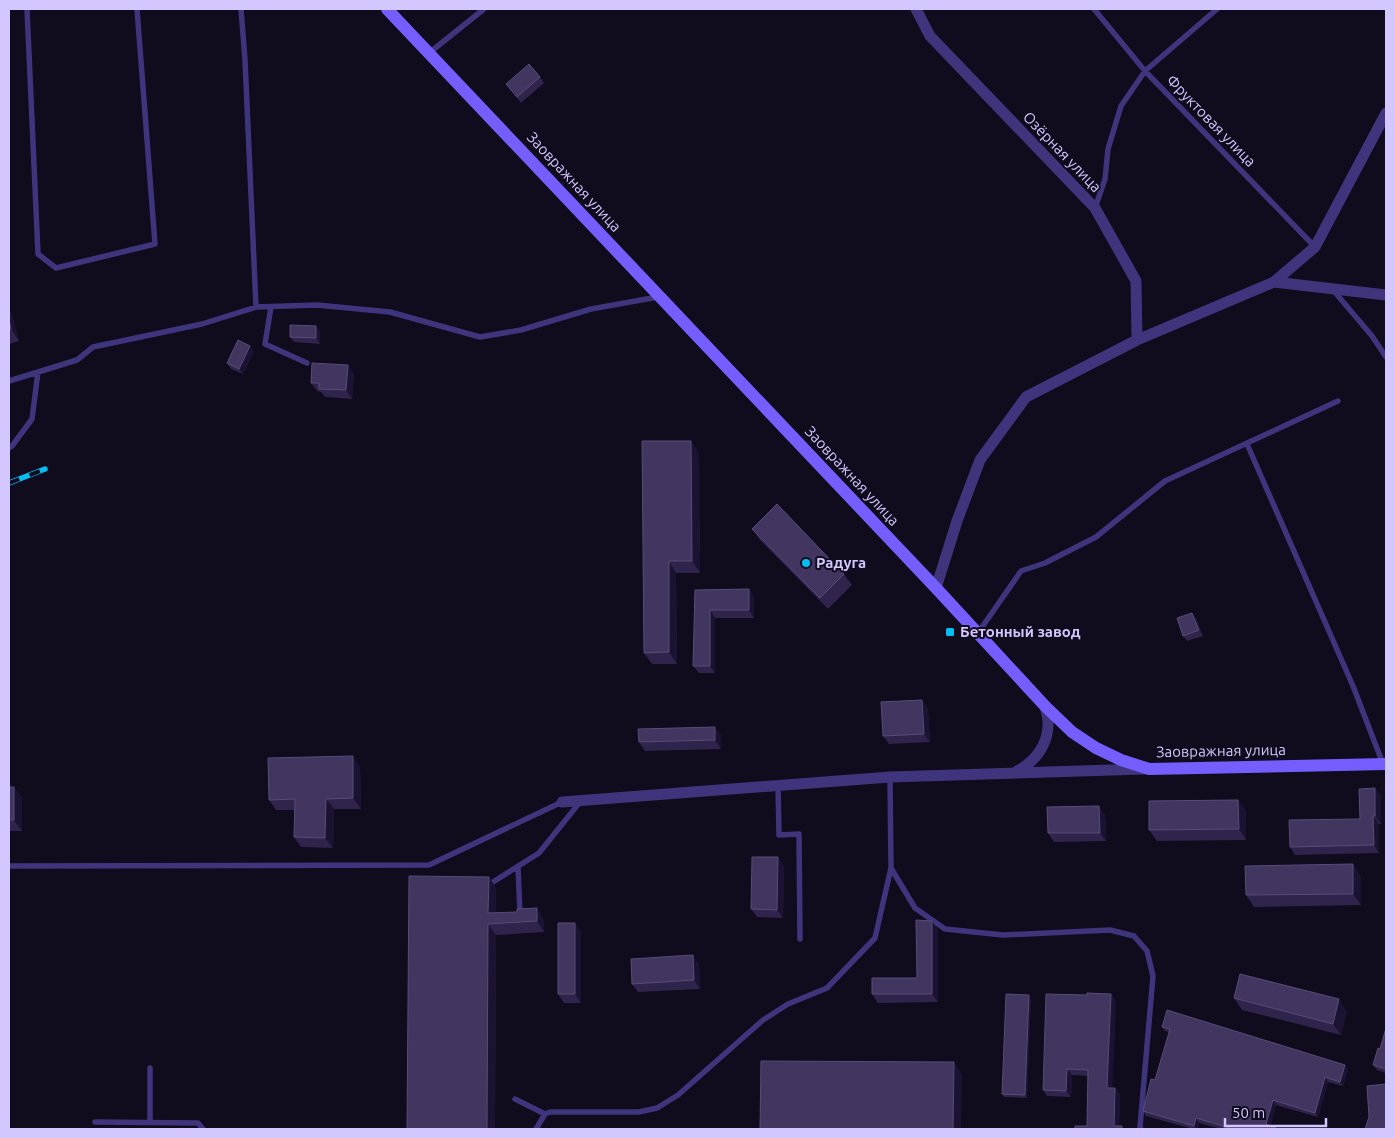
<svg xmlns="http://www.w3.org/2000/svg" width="1395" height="1138" viewBox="0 0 1395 1138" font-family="Ubuntu,sans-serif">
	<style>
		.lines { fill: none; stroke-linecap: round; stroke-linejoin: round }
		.lane { stroke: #40357d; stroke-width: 5.5 }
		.street { stroke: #40357d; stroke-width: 11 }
		.secondary { stroke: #755eff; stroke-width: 12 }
		.rail-casing { stroke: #00bef2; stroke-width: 5.5 }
		.rail { stroke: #100b1d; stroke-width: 4; stroke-dasharray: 11; stroke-linecap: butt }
		.wall { fill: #30234c }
		.shaded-wall { fill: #1c1231 }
		.building { fill: #42355f; stroke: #594c78 }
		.poi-dot { fill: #00bef2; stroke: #100b1d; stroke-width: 2 }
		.labels { text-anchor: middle; stroke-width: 4; stroke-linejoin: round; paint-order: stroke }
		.street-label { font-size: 15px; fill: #d4c7ff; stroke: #100b1d }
		.poi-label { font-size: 15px; font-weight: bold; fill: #d4c7ff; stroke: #100b1d; text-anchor: start }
	</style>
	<rect width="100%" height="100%" fill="#100b1d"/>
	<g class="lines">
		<path class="lane" d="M 27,9 L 38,254 L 56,268 L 155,244 L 137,9
			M 241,9 L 245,60 L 256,307
			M 1094,9 L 1145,71 L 1315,247
			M 429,53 L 484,9
			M 1095,208 L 1105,179 L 1108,149 L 1121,106 L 1145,71 L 1217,9
			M 1333,290 L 1372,336 L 1386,357
			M 271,307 L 265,344 L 307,363
			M 9,381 L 77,360 L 93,347 L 202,324 L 256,307 L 317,305 L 390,312 L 480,337 L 521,330 L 591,309 L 658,297
			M 1247,444 L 1353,686 L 1383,764
			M 9,448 L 12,446 L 32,419 L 38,372
			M 978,633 L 1021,571 L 1045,563 L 1096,537 L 1165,481 L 1338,401
			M 778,785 L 779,835 L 799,834 L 800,939
			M 9,866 L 429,865 L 562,802
			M 518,867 L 520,914
			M 891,868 L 915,908 L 945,929 L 1003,935 L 1110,930 L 1134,936 L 1147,951 L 1153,976 L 1140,1127 L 1141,1129
			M 493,882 L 539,853 L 580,802
			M 150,1068 L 150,1122
			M 515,1099 L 545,1114 L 550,1112 L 639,1112 L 657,1108 L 678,1095 L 763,1020 L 788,1004 L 827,988 L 875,938 L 891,868 L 890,777
			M 95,1122 L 198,1123 L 203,1129
			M 536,1129 L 545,1114"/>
		<path class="street" d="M 916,9 L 930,36 L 1095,208 L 1136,281 L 1137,340
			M 1274,282 L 1386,295
			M 936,588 L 957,521 L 980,460 L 1026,397 L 1137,340 L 1274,282 L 1315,247 L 1386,113
			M 1017,771 C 1035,762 1049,744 1048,722 C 1048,717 1046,711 1045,706
			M 562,802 L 890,777 L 1144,769"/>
		<path class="secondary" d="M 387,9 L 936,588 L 1045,706 L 1072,732 L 1096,748 L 1121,760 L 1149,769 L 1386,764"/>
		<defs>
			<path id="rail" d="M 9,483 L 45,469"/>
		</defs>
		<use href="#rail" class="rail-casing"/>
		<use href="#rail" class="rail"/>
	</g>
	<path class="wall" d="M 540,77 L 544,83 L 521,103 L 506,84 Z
		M 9,310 L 12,315 L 19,341 L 9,344 Z
		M 316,326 L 320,332 L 320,344 L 294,342 L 290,337 Z
		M 254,351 L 243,374 L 231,369 L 227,363 Z
		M 354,374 L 352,399 L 325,397 L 321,392 L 317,391 L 311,383 Z
		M 642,441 L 699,452 L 700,573 L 676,573 L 677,664 L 652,664 L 644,653 Z
		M 752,529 L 844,574 L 852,585 L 828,609 L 760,540 Z
		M 749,589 L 754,597 L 754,618 L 715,618 L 715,673 L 699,673 L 693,666 L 695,590 Z
		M 1196,618 L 1203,636 L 1187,641 L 1183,636 Z
		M 922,700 L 928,709 L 930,742 L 889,744 L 883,736 Z
		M 721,735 L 721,749 L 645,751 L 639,742 Z
		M 360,767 L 361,809 L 334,809 L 333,848 L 301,847 L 294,837 L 295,810 L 276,810 L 269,800 Z
		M 9,787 L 14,787 L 22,798 L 22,831 L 9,831 Z
		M 1381,796 L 1381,824 L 1379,824 L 1379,853 L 1295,855 L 1290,847 L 1360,819 Z
		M 1238,800 L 1246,811 L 1246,840 L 1157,841 L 1149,830 Z
		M 1105,815 L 1106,841 L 1054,842 L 1048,833 Z
		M 784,866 L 783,918 L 757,917 L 751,909 Z
		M 1361,876 L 1361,905 L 1254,907 L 1246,895 Z
		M 489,877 L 496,888 L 496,913 L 544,920 L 544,932 L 496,935 L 495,1129 L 407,1129 Z
		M 932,921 L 938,930 L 938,1002 L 878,1003 L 872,994 L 917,978 Z
		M 581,932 L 581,1003 L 564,1003 L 558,994 Z
		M 699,964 L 700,989 L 638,992 L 632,984 Z
		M 1111,994 L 1116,1001 L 1112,1088 L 1115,1088 L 1120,1094 L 1119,1126 L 1087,1126 L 1088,1076 L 1072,1075 L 1071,1097 L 1047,1096 L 1043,1090 L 1087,995 Z
		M 1031,998 L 1027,1098 L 1004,1097 L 1002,1094 Z
		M 1234,998 L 1347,1011 L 1341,1035 L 1242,1010 Z
		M 1162,1027 L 1348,1070 L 1343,1086 L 1328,1082 L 1318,1117 L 1276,1105 L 1270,1126 L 1278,1129 L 1221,1129 L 1199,1123 L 1197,1129 L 1193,1129 L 1146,1116 L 1143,1111 L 1155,1080 L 1169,1032 L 1165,1031 Z
		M 1386,1028 L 1386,1073 L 1377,1070 L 1373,1065 L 1380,1049 Z"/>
	<path class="shaded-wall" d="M 9,310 L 12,315 L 19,341 L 11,329 L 9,320 Z
		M 316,326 L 320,332 L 320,344 L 316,338 Z
		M 250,346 L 254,351 L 243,374 L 239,369 Z
		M 348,365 L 354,374 L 352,399 L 346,390 Z
		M 691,441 L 699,452 L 700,573 L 692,561 Z
		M 669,561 L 676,573 L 677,664 L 669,652 Z
		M 749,589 L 754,597 L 754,618 L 749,610 Z
		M 710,610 L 715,618 L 715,673 L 710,666 Z
		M 1192,613 L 1196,618 L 1203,636 L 1199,630 Z
		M 922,700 L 928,709 L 930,742 L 924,734 Z
		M 715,727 L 721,735 L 721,749 L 715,740 Z
		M 353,756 L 360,767 L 361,809 L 353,798 Z
		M 14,787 L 22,798 L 22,831 L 14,820 Z
		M 1375,788 L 1381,796 L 1381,824 L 1375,816 Z
		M 326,799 L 334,809 L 333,848 L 325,838 Z
		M 1238,800 L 1246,811 L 1246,840 L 1239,829 Z
		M 1099,806 L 1105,815 L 1106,841 L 1100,833 Z
		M 1373,816 L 1379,824 L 1379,853 L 1374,845 Z
		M 778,857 L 784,866 L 783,918 L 777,910 Z
		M 1353,864 L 1361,876 L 1361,905 L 1353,894 Z
		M 489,877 L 496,888 L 496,924 L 488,913 Z
		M 537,908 L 544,920 L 544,932 L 537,921 Z
		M 932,921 L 938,930 L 938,1002 L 932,994 Z
		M 575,923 L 581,932 L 581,1003 L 575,994 Z
		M 488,924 L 496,935 L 495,1129 L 487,1129 Z
		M 693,955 L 699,964 L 700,989 L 694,980 Z
		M 1111,994 L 1116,1001 L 1112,1094 L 1107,1088 Z
		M 1029,995 L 1031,998 L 1027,1098 L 1025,1095 Z
		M 1339,999 L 1347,1011 L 1341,1035 L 1333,1024 Z
		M 954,1062 L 962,1074 L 961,1129 L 953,1129 Z
		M 1345,1065 L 1348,1070 L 1343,1086 L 1340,1082 Z
		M 1067,1069 L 1072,1075 L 1071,1097 L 1066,1091 Z
		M 1325,1077 L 1328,1082 L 1318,1117 L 1315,1113 Z
		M 1115,1088 L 1120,1094 L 1119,1129 L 1114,1126 Z
		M 1273,1100 L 1276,1105 L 1269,1129 L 1266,1124 Z
		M 1196,1118 L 1199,1123 L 1197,1129 L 1196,1129 L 1194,1126 Z"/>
	<path class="building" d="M 529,64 L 540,77 L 517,97 L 506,84 Z
		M 9,320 L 11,329 L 9,330 Z
		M 290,325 L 316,326 L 316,338 L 290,337 Z
		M 238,340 L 250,346 L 239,369 L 227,363 Z
		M 312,363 L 348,365 L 346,390 L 319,389 L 319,383 L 311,383 Z
		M 642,441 L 691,441 L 692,561 L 669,561 L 669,652 L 644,653 Z
		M 777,504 L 844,574 L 820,598 L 752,529 Z
		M 749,589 L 749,610 L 710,610 L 710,666 L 693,666 L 695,590 Z
		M 1192,613 L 1199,630 L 1183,636 L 1177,618 Z
		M 922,700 L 924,734 L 883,736 L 881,702 Z
		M 715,727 L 715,740 L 639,742 L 638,729 Z
		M 353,756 L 353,798 L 326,799 L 325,838 L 294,837 L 295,799 L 269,800 L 268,758 Z
		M 9,787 L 14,787 L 14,820 L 9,820 Z
		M 1375,788 L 1375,816 L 1373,816 L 1374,845 L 1290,847 L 1289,820 L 1360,819 L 1359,789 Z
		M 1238,800 L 1239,829 L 1149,830 L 1149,801 Z
		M 1099,806 L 1100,833 L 1048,833 L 1047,807 Z
		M 752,857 L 778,857 L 777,910 L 751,909 Z
		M 1353,864 L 1353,894 L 1246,895 L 1245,866 Z
		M 409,876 L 489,877 L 488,913 L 517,912 L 517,909 L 537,908 L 537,921 L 488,924 L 487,1129 L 407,1129 Z
		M 916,920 L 932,921 L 932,994 L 872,994 L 872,978 L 917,978 Z
		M 558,923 L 575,923 L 575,994 L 558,994 Z
		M 693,955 L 694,980 L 632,984 L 631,959 Z
		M 1240,974 L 1339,999 L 1333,1024 L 1234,998 Z
		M 1087,993 L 1111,994 L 1107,1088 L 1115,1088 L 1114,1126 L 1122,1126 L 1122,1129 L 1075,1129 L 1075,1126 L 1087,1126 L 1088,1070 L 1067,1069 L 1066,1091 L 1043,1090 L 1046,994 L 1087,995 Z
		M 1006,994 L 1029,995 L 1025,1095 L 1002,1094 Z
		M 1167,1010 L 1345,1065 L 1340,1082 L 1325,1077 L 1315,1113 L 1273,1100 L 1266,1124 L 1278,1129 L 1233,1129 L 1196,1118 L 1194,1126 L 1143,1111 L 1151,1079 L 1155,1080 L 1170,1029 L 1162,1027 Z
		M 1386,1028 L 1386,1069 L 1373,1065 L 1378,1048 L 1380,1049 Z
		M 761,1061 L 954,1062 L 953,1129 L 760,1129 Z
		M 1386,1084 L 1386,1129 L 1365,1129 L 1369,1117 L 1367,1086 Z"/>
	<g class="poi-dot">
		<circle cx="806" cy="563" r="5"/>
		<rect x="945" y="627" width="10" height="10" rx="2.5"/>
	</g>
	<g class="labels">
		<g class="street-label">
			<text transform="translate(1211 121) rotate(46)" y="5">Фруктовая улица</text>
			<text transform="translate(1062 152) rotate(46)" y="5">Озёрная улица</text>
			<text transform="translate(574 182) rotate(47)" y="5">Заовражная улица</text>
			<text transform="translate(852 476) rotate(47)" y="5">Заовражная улица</text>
			<text transform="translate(1221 751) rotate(-1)" y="5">Заовражная улица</text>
		</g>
		<g class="poi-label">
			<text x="816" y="568">Радуга</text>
			<text x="960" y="637">Бетонный завод</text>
		</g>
	</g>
	<rect width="1395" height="1138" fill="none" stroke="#d4c7ff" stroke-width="20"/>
	<path d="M1225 1118v8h101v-8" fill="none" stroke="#d4c7ff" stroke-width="2.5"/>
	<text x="1232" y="1118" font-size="15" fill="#d4c7ff" stroke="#100b1d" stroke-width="4" paint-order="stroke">50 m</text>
</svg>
